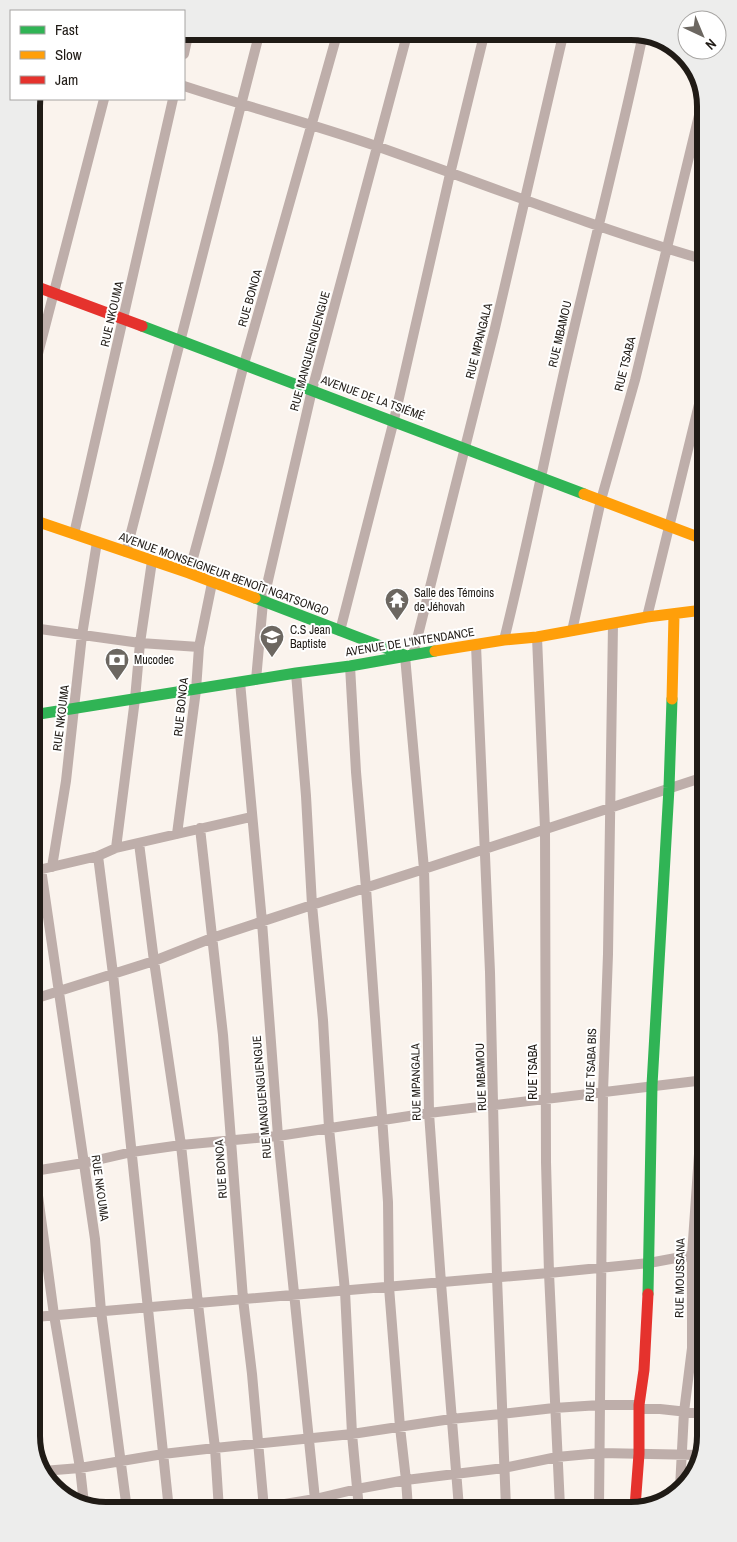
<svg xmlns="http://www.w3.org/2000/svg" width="737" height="1542" viewBox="0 0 737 1542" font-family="'Archivo Narrow',sans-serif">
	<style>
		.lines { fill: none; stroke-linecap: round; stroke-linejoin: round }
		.street { stroke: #beaeaa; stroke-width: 10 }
		.fast { stroke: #30b455; stroke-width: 11 }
		.slow { stroke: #ff9f0a; stroke-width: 11 }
		.jam { stroke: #e5322d; stroke-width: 11 }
		.labels { text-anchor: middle; stroke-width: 4; stroke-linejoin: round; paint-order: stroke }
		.street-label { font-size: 12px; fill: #201b16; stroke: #fff }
		.poi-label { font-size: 12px; fill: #201b16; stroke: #fff; text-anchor: start }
		.rim { fill: none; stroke: #201b16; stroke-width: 6 }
	</style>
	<rect width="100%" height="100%" fill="#faf3ed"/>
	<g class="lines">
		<path class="street" d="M 184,54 L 189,31
			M 184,86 C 248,107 313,124 376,146 C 484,184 592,227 702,259
			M 31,104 L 33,99
			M 32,377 L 104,99
			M 74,534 L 173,99
			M 126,552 L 260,31
			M 33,556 L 37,522
			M 189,573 L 219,462 L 244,364 L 338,31
			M 647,617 L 703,388
			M 33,628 L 140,643 L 199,647
			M 340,631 L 394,420 L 450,174 L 485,31
			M 572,631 L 601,500 L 635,380 L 702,103
			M 537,637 L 545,829 L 546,1162 L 549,1273 L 560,1507
			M 504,640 C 527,548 545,455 566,363 C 591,253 620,144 643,34
			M 476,645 L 490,972 L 497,1277 L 506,1508
			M 413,655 L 495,328 L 564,31
			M 405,656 L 424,869 L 427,984 L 429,1113 L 441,1283 L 459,1508
			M 350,666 L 356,772 L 366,888 L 388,1202 L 389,1287 L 400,1427 L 406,1480 L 408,1508
			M 296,673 L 306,796 L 312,905 L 323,1020 L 329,1128 L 345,1291 L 352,1434 L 359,1509
			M 256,680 L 263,602 L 312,390 L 408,31
			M 240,682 L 262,922 L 278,1136 L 316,1509
			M 200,828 L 223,1035 L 243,1299 L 252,1374 L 264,1509
			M 177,834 L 196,690 L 199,647 L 212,583
			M 139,843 L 154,961 L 181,1145 L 198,1304 L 215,1448 L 219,1510
			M 116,848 L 135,699 L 140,643 L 152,561
			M 98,856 L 113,974 L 169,1510
			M 52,867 L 66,781 L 82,635 L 97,542
			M 41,869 L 95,1239 L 101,1311 L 127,1510
			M 34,871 L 98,856 L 116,848 L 251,817
			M 34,999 L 154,961 L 212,938 L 312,905 L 424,869 L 704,777
			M 34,1166 L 54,1315 L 80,1468 L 84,1504
			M 34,1171 L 84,1163 L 132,1152 L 181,1145 L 278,1136 L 429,1113 L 705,1080
			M 35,1317 L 549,1273 L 649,1263 L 692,1255 L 705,1255
			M 692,1348 L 705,1348
			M 640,1409 L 660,1409 L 706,1414
			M 43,1471 L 80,1468 L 163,1454 L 215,1448 L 352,1434 L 451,1419 L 501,1414 L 554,1408 L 600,1405 L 639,1405
			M 680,1488 L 684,1412 L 692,1348 L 692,1255 L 705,1067
			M 599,1507 L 603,1092 L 608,954 L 613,624
			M 255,1509 L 315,1499 L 357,1489 L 406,1480 L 504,1468 L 557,1457 L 600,1453 L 700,1455"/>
		<path class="fast" d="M 142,326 L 584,494
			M 255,598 L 404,655
			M 33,715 L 296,673 L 350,666 L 435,651
			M 648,1294 L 652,1085 L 669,788 L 672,699"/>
		<path class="slow" d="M 584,494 L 703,539
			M 33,520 L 189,573 L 255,598
			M 435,651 L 504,640 L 537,637 L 647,617 L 703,610
			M 672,699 L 674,615"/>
		<path class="jam" d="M 32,285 L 142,326
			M 635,1507 L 639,1454 L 639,1405 L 644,1370 L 648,1294"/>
	</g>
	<defs>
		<symbol id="temple-pin" viewBox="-11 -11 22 30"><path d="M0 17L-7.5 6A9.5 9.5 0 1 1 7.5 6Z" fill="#6c6761" stroke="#fff"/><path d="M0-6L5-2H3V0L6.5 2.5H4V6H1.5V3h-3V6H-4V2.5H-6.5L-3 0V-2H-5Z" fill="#fff"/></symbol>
		<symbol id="school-pin" viewBox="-11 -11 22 30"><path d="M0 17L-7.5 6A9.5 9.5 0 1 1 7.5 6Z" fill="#6c6761" stroke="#fff"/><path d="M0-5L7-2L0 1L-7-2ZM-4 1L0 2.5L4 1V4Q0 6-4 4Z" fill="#fff"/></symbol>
		<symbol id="bank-pin" viewBox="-11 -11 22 30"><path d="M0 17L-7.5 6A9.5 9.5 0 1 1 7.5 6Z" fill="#6c6761" stroke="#fff"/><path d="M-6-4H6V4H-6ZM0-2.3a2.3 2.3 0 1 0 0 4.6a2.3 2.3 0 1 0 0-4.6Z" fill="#fff"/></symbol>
	</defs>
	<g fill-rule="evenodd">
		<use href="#temple-pin" x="383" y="586" width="28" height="38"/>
		<use href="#school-pin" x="258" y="623" width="28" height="38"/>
		<use href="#bank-pin" x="103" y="646" width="28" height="38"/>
	</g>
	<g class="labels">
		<g class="street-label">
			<text transform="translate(250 298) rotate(-74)" y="4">RUE BONOA</text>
			<text transform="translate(112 314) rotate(-77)" y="4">RUE NKOUMA</text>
			<text transform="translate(560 334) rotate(-77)" y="4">RUE MBAMOU</text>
			<text transform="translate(479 341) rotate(-76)" y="4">RUE MPANGALA</text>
			<text transform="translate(310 351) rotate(-75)" y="4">RUE MANGUENGUENGUE</text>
			<text transform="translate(625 364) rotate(-76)" y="4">RUE TSABA</text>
			<text transform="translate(373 398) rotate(20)" y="4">AVENUE DE LA TSIÉMÉ</text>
			<text transform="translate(224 574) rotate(20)" y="4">AVENUE MONSEIGNEUR BENOÎT NGATSONGO</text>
			<text transform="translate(410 642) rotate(-9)" y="4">AVENUE DE L'INTENDANCE</text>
			<text transform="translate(181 707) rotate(-84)" y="4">RUE BONOA</text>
			<text transform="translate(61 718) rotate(-83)" y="4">RUE NKOUMA</text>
			<text transform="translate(591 1065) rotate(-88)" y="4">RUE TSABA BIS</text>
			<text transform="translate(533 1072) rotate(-90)" y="4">RUE TSABA</text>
			<text transform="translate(481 1077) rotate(-92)" y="4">RUE MBAMOU</text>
			<text transform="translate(416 1082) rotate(-91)" y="4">RUE MPANGALA</text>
			<text transform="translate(262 1097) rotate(-95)" y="4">RUE MANGUENGUENGUE</text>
			<text transform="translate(221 1169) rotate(-94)" y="4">RUE BONOA</text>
			<text transform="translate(100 1188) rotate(82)" y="4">RUE NKOUMA</text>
			<text transform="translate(680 1278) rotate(-89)" y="4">RUE MOUSSANA</text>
		</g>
		<g class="poi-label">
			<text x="414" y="597">Salle des Témoins<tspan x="414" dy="14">de Jéhovah</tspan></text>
			<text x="290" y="634">C.S Jean<tspan x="290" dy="14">Baptiste</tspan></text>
			<text x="134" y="664">Mucodec</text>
		</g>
	</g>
	<path d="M0 0H737V1542H0ZM106 40H631A66 66 0 0 1 697 106V1436A66 66 0 0 1 631 1502H106A66 66 0 0 1 40 1436V106A66 66 0 0 1 106 40Z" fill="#ededec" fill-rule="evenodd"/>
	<path class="rim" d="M106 40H631A66 66 0 0 1 697 106V1436A66 66 0 0 1 631 1502H106A66 66 0 0 1 40 1436V106A66 66 0 0 1 106 40Z"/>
	<rect x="10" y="10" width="175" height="90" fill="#ffffff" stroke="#a6a4a2"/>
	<rect x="20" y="26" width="25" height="8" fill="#30b455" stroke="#a6a4a2"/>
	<text x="55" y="35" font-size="15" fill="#201b16">Fast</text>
	<rect x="20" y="51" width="25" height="8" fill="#ff9f0a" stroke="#a6a4a2"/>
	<text x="55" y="60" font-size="15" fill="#201b16">Slow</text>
	<rect x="20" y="76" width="25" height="8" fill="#e5322d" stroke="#a6a4a2"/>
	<text x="55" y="85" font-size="15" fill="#201b16">Jam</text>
	<g transform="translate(702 35) rotate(136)"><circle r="24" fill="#ffffff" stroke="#a6a4a2"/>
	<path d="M0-4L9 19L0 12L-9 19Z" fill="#6c6761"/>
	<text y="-8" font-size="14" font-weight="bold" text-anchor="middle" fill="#201b16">N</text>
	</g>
</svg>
